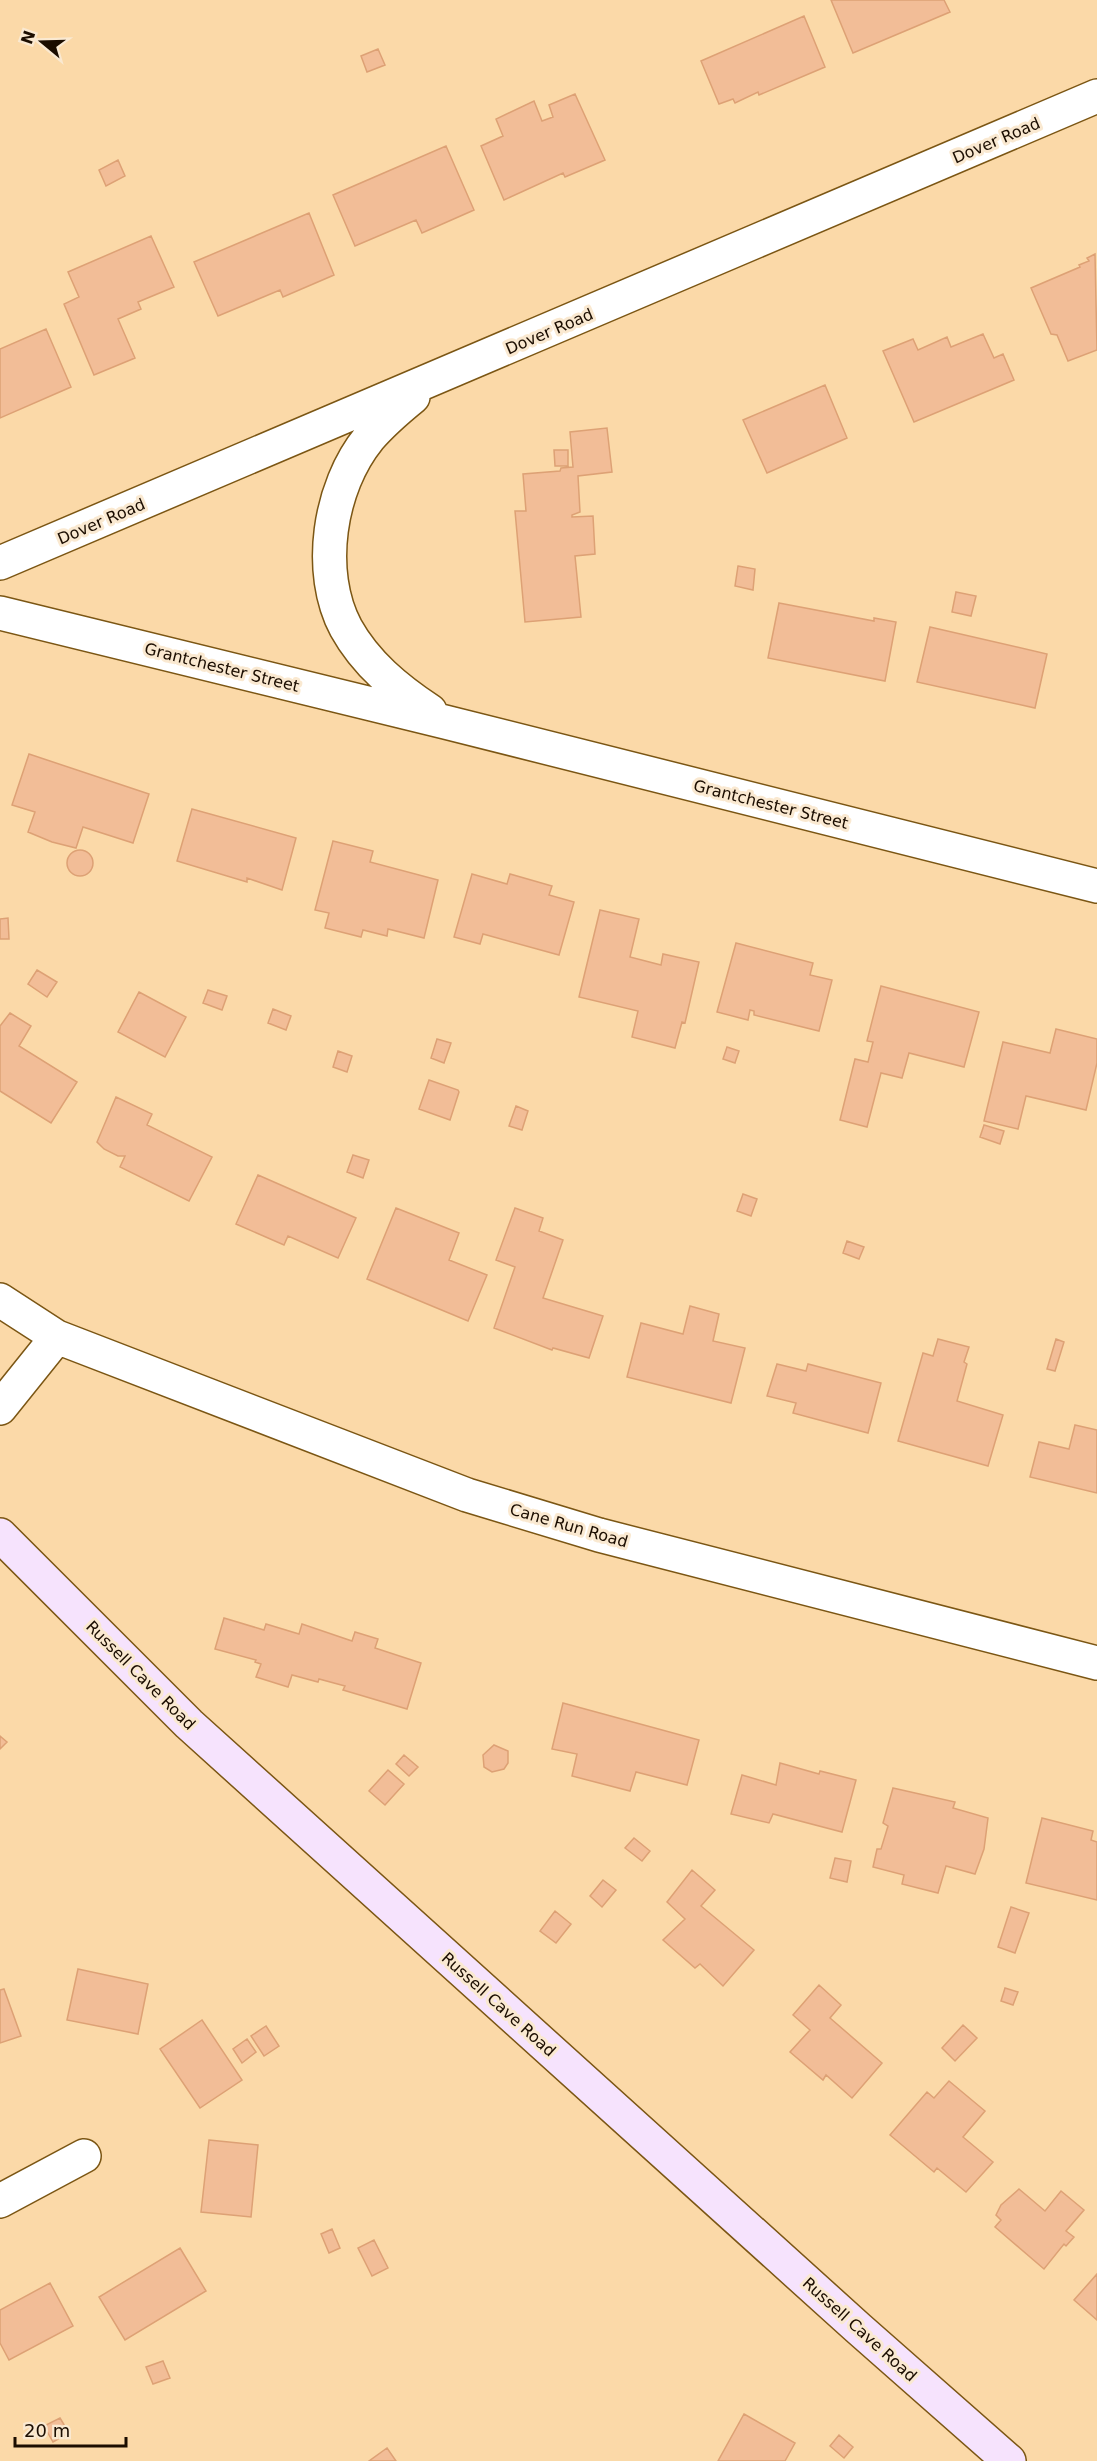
<svg xmlns="http://www.w3.org/2000/svg" width="1097" height="2461" viewBox="0 0 1097 2461" font-family="'DejaVu Sans',sans-serif">
	<style>
		.building { fill: #f2bd97; stroke: #dda175; stroke-width: 1.5 }
		.lines { fill: none; stroke-linecap: round; stroke-linejoin: round }
		.minor-casing { stroke: #7b5614; stroke-width: 36 }
		.secondary-casing { stroke: #7b5614; stroke-width: 36 }
		.minor { stroke: #fff; stroke-width: 33 }
		.secondary { stroke: #f6e3fd; stroke-width: 33 }
		.labels { text-anchor: middle; stroke-width: 6; stroke-linejoin: round; paint-order: stroke }
		.street-label { font-size: 16px; fill: #1b0d00; stroke: #fae9d1 }
	</style>
	<rect width="100%" height="100%" fill="#fbd9a8"/>
	<path class="building" d="M 831,0 L 944,0 L 950,12 L 853,53 Z
		M 804,16 L 825,67 L 759,95 L 758,92 L 735,103 L 733,99 L 719,104 L 701,61 Z
		M 378,49 L 385,65 L 367,72 L 361,56 Z
		M 575,94 L 605,160 L 565,177 L 563,173 L 504,200 L 481,146 L 503,136 L 496,119 L 534,101 L 542,121 L 553,117 L 549,105 Z
		M 446,146 L 474,210 L 422,233 L 416,220 L 355,246 L 333,195 Z
		M 118,160 L 125,176 L 106,186 L 99,170 Z
		M 309,213 L 334,275 L 283,297 L 280,290 L 218,316 L 194,262 Z
		M 151,236 L 174,287 L 138,302 L 141,309 L 118,319 L 135,358 L 94,375 L 64,304 L 79,297 L 68,272 Z
		M 1095,254 L 1097,350 L 1068,361 L 1057,335 L 1051,334 L 1031,288 L 1080,267 L 1079,265 L 1089,261 L 1087,258 Z
		M 46,329 L 71,387 L 0,418 L 0,349 Z
		M 983,334 L 994,358 L 1003,354 L 1014,380 L 914,422 L 883,351 L 913,339 L 918,350 L 947,337 L 951,347 Z
		M 825,385 L 847,438 L 767,473 L 743,420 Z
		M 607,428 L 612,472 L 578,476 L 580,512 L 572,515 L 572,517 L 593,516 L 595,554 L 575,556 L 581,617 L 525,622 L 515,511 L 526,511 L 523,474 L 560,471 L 561,468 L 573,467 L 570,432 Z
		M 554,450 L 568,450 L 568,466 L 555,466 Z
		M 738,566 L 755,569 L 753,590 L 735,586 Z
		M 956,592 L 976,596 L 971,616 L 952,612 Z
		M 779,603 L 874,621 L 874,618 L 896,622 L 885,681 L 768,658 Z
		M 930,627 L 1047,654 L 1035,708 L 917,682 Z
		M 29,754 L 149,794 L 133,843 L 83,827 L 76,848 L 52,842 L 28,832 L 35,812 L 12,805 Z
		M 192,809 L 296,838 L 282,890 L 247,878 L 247,882 L 177,861 Z
		M 333,841 L 373,851 L 370,862 L 438,880 L 424,938 L 388,929 L 387,936 L 363,930 L 361,937 L 325,928 L 329,913 L 315,910 Z
		M67 863a13 13 0 1 1 26 0a13 13 0 1 1-26 0Z
		M 472,874 L 507,884 L 510,874 L 552,886 L 549,895 L 574,902 L 559,955 L 483,934 L 480,944 L 454,937 Z
		M 600,910 L 639,919 L 630,957 L 661,965 L 663,954 L 699,962 L 685,1023 L 682,1022 L 675,1048 L 632,1037 L 638,1011 L 579,997 Z
		M 8,918 L 9,939 L 0,939 L 0,919 Z
		M 736,943 L 813,963 L 810,975 L 832,980 L 819,1031 L 754,1015 L 754,1011 L 750,1010 L 748,1020 L 717,1012 Z
		M 37,970 L 57,982 L 47,997 L 28,984 Z
		M 881,986 L 979,1012 L 964,1067 L 909,1053 L 902,1078 L 881,1073 L 867,1127 L 840,1120 L 855,1059 L 868,1062 L 873,1042 L 867,1041 Z
		M 208,990 L 227,996 L 222,1010 L 203,1003 Z
		M 139,992 L 186,1017 L 165,1057 L 118,1032 Z
		M 273,1009 L 291,1016 L 286,1030 L 268,1023 Z
		M 10,1013 L 31,1026 L 19,1046 L 77,1082 L 51,1123 L 0,1091 L 0,1026 Z
		M 1056,1029 L 1097,1039 L 1097,1063 L 1086,1110 L 1026,1096 L 1018,1129 L 984,1121 L 1003,1042 L 1050,1053 Z
		M 437,1039 L 451,1043 L 444,1063 L 431,1058 Z
		M 727,1047 L 739,1051 L 735,1063 L 723,1059 Z
		M 338,1051 L 352,1056 L 347,1072 L 333,1067 Z
		M 429,1080 L 458,1090 L 459,1092 L 450,1120 L 419,1109 Z
		M 116,1097 L 152,1114 L 147,1125 L 212,1157 L 189,1201 L 120,1167 L 125,1156 L 118,1156 L 104,1149 L 97,1142 Z
		M 516,1106 L 528,1111 L 522,1130 L 509,1126 Z
		M 984,1125 L 1004,1131 L 1000,1144 L 980,1137 Z
		M 353,1155 L 369,1160 L 363,1178 L 347,1172 Z
		M 258,1175 L 356,1218 L 338,1258 L 288,1236 L 284,1245 L 236,1224 Z
		M 743,1194 L 757,1199 L 751,1216 L 737,1211 Z
		M 396,1208 L 459,1233 L 449,1260 L 487,1275 L 468,1321 L 367,1279 Z
		M 515,1208 L 543,1218 L 539,1231 L 563,1240 L 543,1298 L 603,1316 L 589,1358 L 553,1348 L 552,1350 L 494,1328 L 515,1267 L 496,1260 Z
		M 847,1241 L 864,1247 L 859,1259 L 843,1253 Z
		M 690,1306 L 719,1314 L 713,1341 L 745,1348 L 731,1403 L 627,1377 L 641,1323 L 683,1334 Z
		M 938,1339 L 969,1347 L 964,1362 L 967,1364 L 957,1401 L 1003,1415 L 988,1466 L 898,1441 L 923,1353 L 933,1356 Z
		M 1056,1339 L 1064,1342 L 1055,1371 L 1047,1369 Z
		M 777,1364 L 806,1371 L 808,1364 L 881,1383 L 868,1433 L 793,1413 L 796,1403 L 767,1396 Z
		M 1075,1425 L 1097,1430 L 1097,1493 L 1030,1477 L 1039,1442 L 1069,1449 Z
		M 224,1618 L 264,1630 L 266,1624 L 299,1634 L 302,1624 L 352,1641 L 355,1632 L 378,1639 L 375,1648 L 421,1663 L 407,1709 L 343,1690 L 345,1686 L 319,1679 L 318,1682 L 292,1675 L 288,1687 L 256,1677 L 261,1664 L 255,1662 L 256,1660 L 215,1649 Z
		M 563,1703 L 699,1740 L 687,1785 L 636,1772 L 630,1791 L 572,1776 L 577,1754 L 552,1749 Z
		M 0,1736 L 7,1742 L 0,1749 Z
		M 494,1745 L 508,1751 L 508,1763 L 504,1769 L 492,1772 L 484,1767 L 483,1755 Z
		M 404,1755 L 418,1767 L 409,1776 L 396,1764 Z
		M 780,1763 L 819,1774 L 820,1771 L 856,1780 L 842,1832 L 773,1814 L 769,1823 L 731,1814 L 742,1775 L 776,1785 Z
		M 388,1770 L 404,1784 L 385,1805 L 369,1791 Z
		M 893,1788 L 955,1802 L 953,1808 L 988,1818 L 984,1849 L 975,1874 L 946,1866 L 938,1893 L 902,1884 L 904,1875 L 873,1867 L 877,1849 L 881,1849 L 888,1826 L 883,1823 Z
		M 1042,1818 L 1093,1831 L 1091,1840 L 1097,1842 L 1097,1900 L 1026,1883 Z
		M 634,1838 L 650,1851 L 642,1861 L 625,1848 Z
		M 835,1858 L 851,1861 L 847,1882 L 830,1878 Z
		M 692,1870 L 715,1890 L 701,1906 L 754,1950 L 723,1986 L 700,1964 L 695,1968 L 663,1940 L 685,1919 L 667,1902 Z
		M 603,1880 L 616,1890 L 602,1907 L 590,1896 Z
		M 1011,1907 L 1029,1913 L 1015,1953 L 998,1947 Z
		M 555,1911 L 571,1924 L 556,1943 L 540,1931 Z
		M 78,1969 L 148,1984 L 138,2034 L 67,2020 Z
		M 819,1985 L 841,2005 L 830,2018 L 882,2063 L 852,2098 L 826,2075 L 823,2080 L 790,2052 L 810,2030 L 793,2015 Z
		M 1005,1988 L 1018,1992 L 1013,2005 L 1001,2001 Z
		M 4,1989 L 21,2036 L 0,2043 L 0,1990 Z
		M 202,2020 L 242,2080 L 200,2108 L 160,2049 Z
		M 963,2025 L 977,2038 L 955,2061 L 942,2048 Z
		M 266,2026 L 279,2046 L 264,2056 L 251,2036 Z
		M 247,2039 L 256,2052 L 242,2063 L 233,2049 Z
		M 949,2081 L 985,2111 L 963,2137 L 993,2162 L 966,2192 L 937,2168 L 934,2172 L 890,2135 L 927,2092 L 934,2098 Z
		M 209,2140 L 258,2145 L 251,2217 L 201,2212 Z
		M 1019,2189 L 1045,2211 L 1061,2191 L 1084,2210 L 1066,2231 L 1074,2237 L 1066,2246 L 1064,2244 L 1044,2269 L 995,2227 L 1001,2220 L 996,2215 L 1001,2205 Z
		M 332,2229 L 340,2248 L 329,2253 L 321,2234 Z
		M 374,2240 L 388,2268 L 372,2276 L 358,2248 Z
		M 180,2248 L 206,2291 L 125,2340 L 99,2297 Z
		M 1097,2274 L 1097,2320 L 1074,2300 Z
		M 50,2283 L 73,2326 L 9,2360 L 0,2343 L 0,2310 Z
		M 163,2361 L 170,2378 L 153,2384 L 146,2367 Z
		M 744,2414 L 795,2443 L 785,2461 L 718,2461 Z
		M 60,2418 L 69,2433 L 53,2442 L 44,2426 Z
		M 839,2435 L 853,2447 L 844,2458 L 830,2446 Z
		M 387,2448 L 396,2461 L 369,2461 Z"/>
	<g class="lines">
		<defs>
			<path id="minor" d="M 413,397 C 397,410 382,423 369,438 C 329,487 316,572 346,628 C 366,664 397,689 430,711
				M 0,563 L 1097,96
				M 0,613 L 445,722 L 1097,886
				M 0,1300 L 57,1337 L 467,1495 L 599,1535 L 1097,1663
				M 0,1408 L 57,1337
				M 0,2201 L 84,2156"/>
			<path id="secondary" d="M 0,1535 L 189,1724 L 858,2328 L 1009,2461"/>
		</defs>
		<use href="#minor" class="minor-casing"/>
		<use href="#secondary" class="secondary-casing"/>
		<use href="#minor" class="minor"/>
		<use href="#secondary" class="secondary"/>
	</g>
	<g class="labels">
		<g class="street-label">
			<text transform="translate(996 140) rotate(-23)" y="6">Dover Road</text>
			<text transform="translate(549 331) rotate(-23)" y="6">Dover Road</text>
			<text transform="translate(101 521) rotate(-23)" y="6">Dover Road</text>
			<text transform="translate(222 667) rotate(14)" y="6">Grantchester Street</text>
			<text transform="translate(771 804) rotate(14)" y="6">Grantchester Street</text>
			<text transform="translate(569 1525) rotate(16)" y="6">Cane Run Road</text>
			<text transform="translate(141 1675) rotate(45)" y="6">Russell Cave Road</text>
			<text transform="translate(499 2004) rotate(42)" y="6">Russell Cave Road</text>
			<text transform="translate(860 2329) rotate(42)" y="6">Russell Cave Road</text>
		</g>
	</g>
	<g transform="translate(42 42) rotate(289)" stroke="#fae9d1" stroke-width="4.5" paint-order="stroke">
	<path d="M0-4.5L10 22L0 15L-10 22Z" fill="#1b0d00"/>
	<text y="-9" font-size="16" font-weight="bold" text-anchor="middle" fill="#1b0d00">N</text>
	</g>
	<path d="M15 2437v9h111v-9" fill="none" stroke="#1b0d00" stroke-width="3"/>
	<text x="24" y="2437" font-size="18" fill="#1b0d00" stroke="#fae9d1" stroke-width="4.5" paint-order="stroke">20 m</text>
</svg>
